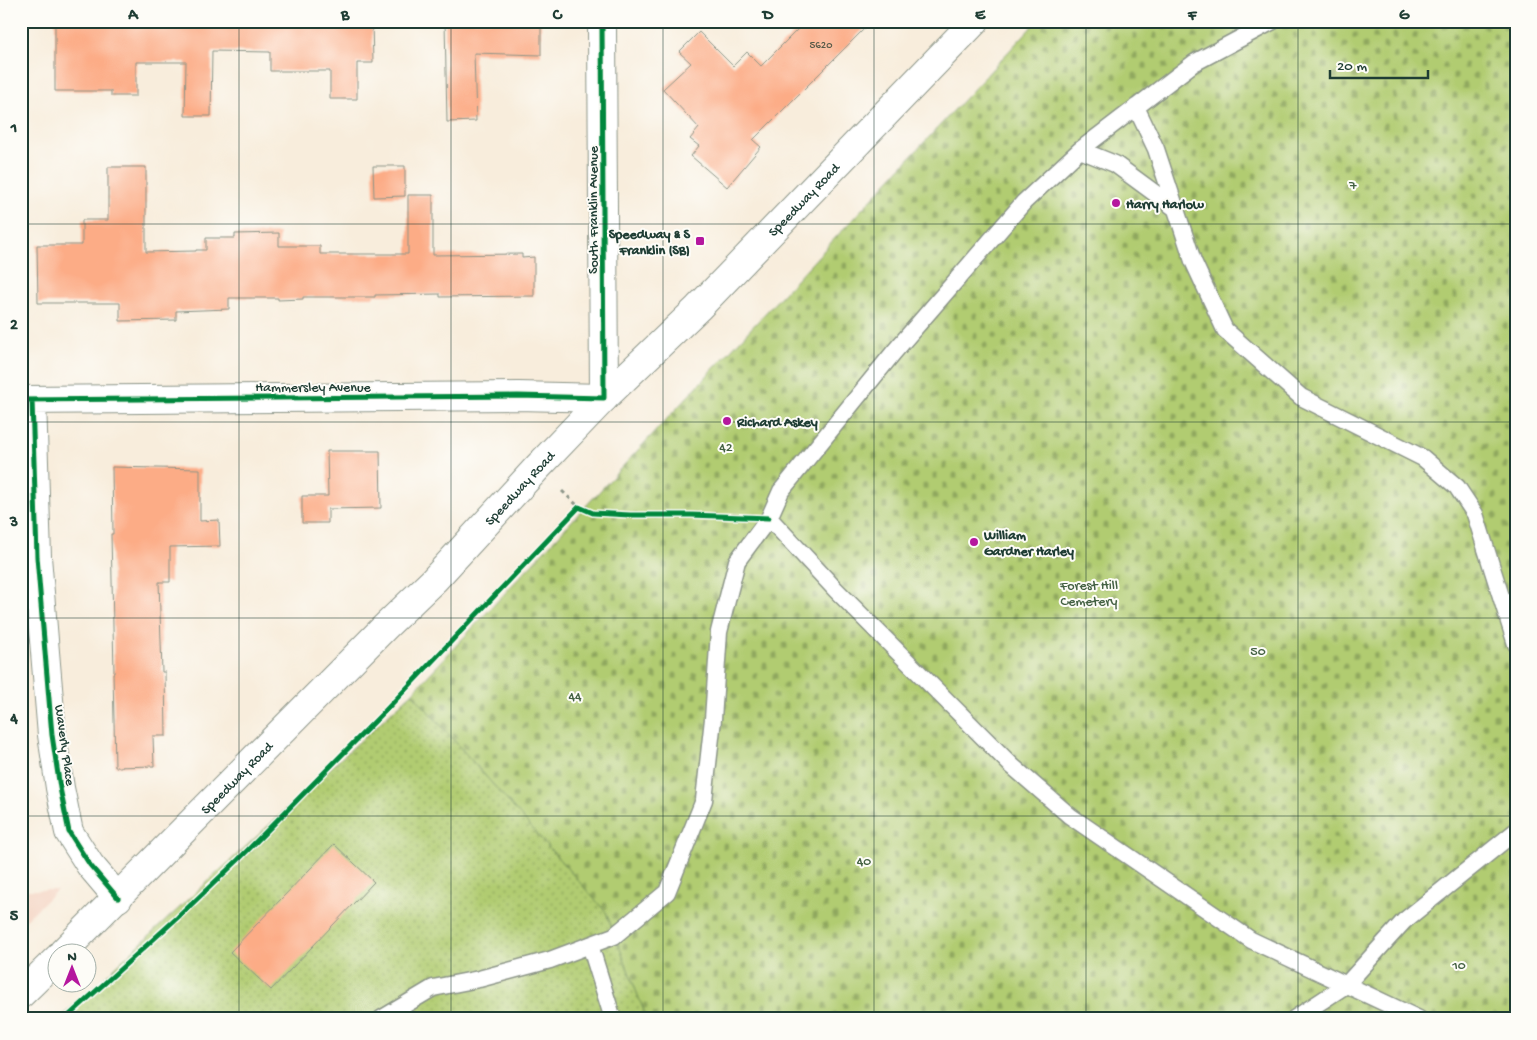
<svg xmlns="http://www.w3.org/2000/svg" width="1537" height="1040" viewBox="0 0 1537 1040" font-family="'Gochi Hand',sans-serif">
	<style>
		.built { fill: #f4d3c1 }
		.grass { fill: url(#grass-dots); stroke: #688452 }
		.cemetery { fill: url(#cemetery-stones); stroke: #688452 }
		.building { fill: #fcac86 }
		.lines { fill: none; stroke-linecap: round; stroke-linejoin: round }
		.lane-casing { stroke: #8c9588; stroke-width: 19 }
		.street-casing { stroke: #8c9588; stroke-width: 30 }
		.secondary-casing { stroke: #8c9588; stroke-width: 30 }
		.path { stroke: #8c9588; stroke-width: 3; stroke-dasharray: 4 4; stroke-linecap: butt }
		.lane { stroke: #fff; stroke-width: 16 }
		.street { stroke: #fff; stroke-width: 28 }
		.secondary { stroke: #fff; stroke-width: 28 }
		.cycleway-casing { stroke: #fdfcf7; stroke-width: 8 }
		.cycleway { stroke: #00873e; stroke-width: 5 }
		.grid { fill: none; stroke: #1f3d34; stroke-width: 1; stroke-opacity: 0.55 }
		.poi-dot { fill: #b5179e; stroke: #fdfcf7; stroke-width: 2 }
		.labels { text-anchor: middle; stroke-width: 4; stroke-linejoin: round; paint-order: stroke }
		.number-label { font-size: 11px; fill: #565948 }
		.park-label { font-size: 14px; fill: #446143; stroke: #fdfcf7 }
		.street-label { font-size: 14px; fill: #1f3d34; stroke: #fdfcf7 }
		.poi-label { font-size: 14px; font-weight: bold; fill: #1f3d34; stroke: #fdfcf7; text-anchor: start }
		.neatline { fill: none; stroke: #1f3d34; stroke-width: 2 }
		.grid-label { font-size: 16px; text-anchor: middle; font-weight: bold; fill: #1f3d34 }
	</style>
	<defs>
		<pattern id="grass-dots" width="8" height="8" patternUnits="userSpaceOnUse" patternTransform="scale(1.25)"><rect width="8" height="8" fill="#b1cc71"/><path d="M2 2h.1M6 6h.1" fill="none" stroke="#8fa75e" stroke-width="1.8" stroke-linecap="round"/></pattern>
		<pattern id="cemetery-stones" width="16" height="16" patternUnits="userSpaceOnUse" patternTransform="scale(1.25)"><rect width="16" height="16" fill="#b1cc71"/><path d="M2 7V4a2 2 0 0 1 4 0v3zM10 15v-3a2 2 0 0 1 4 0v3z" fill="#8fa75e"/></pattern>
	</defs>
	<rect width="100%" height="100%" fill="#fdfcf7"/>
	<filter id="ink" filterUnits="userSpaceOnUse"><feTurbulence type="fractalNoise" baseFrequency=".02" numOctaves="2"/><feDisplacementMap in="SourceGraphic" scale="10" xChannelSelector="R" yChannelSelector="G"/><feConvolveMatrix kernelMatrix="1 2 1 2 8 2 1 2 1" color-interpolation-filters="sRGB"/></filter>
	<filter id="wash" filterUnits="userSpaceOnUse"><feTurbulence type="fractalNoise" baseFrequency=".0096" numOctaves="4" result="noise"/><feDisplacementMap in="SourceGraphic" scale="20" xChannelSelector="R" yChannelSelector="G"/><feGaussianBlur stdDeviation="1.12" result="paint"/><feColorMatrix in="noise" values="0 0 0 0 0 0 0 0 0 0 0 0 0 0 0 0 0 1.4 0 .05"/><feComposite in="paint" operator="in"/></filter>
	<g filter="url(#wash)">
		<rect width="100%" height="100%" fill="#f8eddc"/>
		<path class="built" d="M 21,890 L 57,890 L 21,924 Z"/>
		<path class="grass" d="M 412,693 L 606,912 L 647,1019 L 59,1019 Z"/>
		<path class="cemetery" d="M 1037,21 L 1516,21 L 1516,1019 L 647,1019 L 606,912 L 412,693 Z"/>
		<g id="blocks">
			<path class="building" d="M 55,21 L 372,21 L 373,63 L 357,63 L 357,99 L 330,99 L 330,71 L 270,71 L 270,52 L 212,51 L 211,116 L 185,116 L 186,62 L 136,62 L 136,96 L 111,96 L 111,91 L 55,91 Z
				M 445,21 L 541,21 L 541,55 L 474,53 L 476,121 L 447,122 Z
				M 806,21 L 872,21 L 753,140 L 761,147 L 727,187 L 691,156 L 699,146 L 690,139 L 699,128 L 663,89 L 691,63 L 679,52 L 699,32 L 733,66 L 747,52 L 761,66 Z
				M 373,166 L 405,166 L 405,196 L 374,197 Z
				M 108,167 L 146,167 L 146,252 L 196,251 L 196,250 L 206,250 L 206,238 L 235,238 L 235,234 L 279,233 L 279,246 L 320,246 L 320,254 L 408,254 L 408,195 L 433,195 L 433,255 L 522,254 L 522,258 L 534,257 L 534,296 L 440,297 L 440,294 L 375,295 L 375,297 L 303,297 L 303,299 L 278,300 L 278,298 L 229,298 L 229,309 L 176,311 L 176,320 L 120,321 L 120,303 L 38,303 L 37,245 L 82,245 L 82,220 L 108,220 Z
				M 327,451 L 380,451 L 381,508 L 328,509 L 328,523 L 302,523 L 302,496 L 328,496 Z
				M 112,467 L 200,469 L 200,521 L 219,520 L 220,546 L 170,547 L 170,582 L 159,582 L 162,672 L 165,672 L 166,736 L 153,736 L 154,766 L 115,767 L 113,673 L 114,673 L 111,534 L 113,534 Z
				M 334,844 L 374,882 L 271,990 L 230,952 Z"/>
		</g>
	</g>
	<g filter="url(#ink)">
		<use href="#blocks" fill-opacity="0" stroke="#8c9588" stroke-width="1"/>
		<g class="lines">
			<defs>
				<path id="lane" d="M 1136,107 L 1156,149 L 1193,261 L 1225,330 L 1301,397 L 1423,458 L 1457,487 L 1475,514 L 1516,644
					M 1080,150 L 1115,164 L 1175,208
					M 769,518 L 836,590 L 1011,765 L 1070,816 L 1251,940 L 1419,1019
					M 590,945 L 613,1019
					M 381,1019 L 433,988 L 479,979 L 550,960 L 614,936 L 667,892 L 704,800 L 713,719 L 719,632 L 737,561 L 769,518 L 781,491 L 894,352 L 1024,202 L 1080,150 L 1194,63 L 1273,21
					M 1294,1019 L 1346,985 L 1404,921 L 1516,831"/>
				<path id="street" d="M 21,400 L 518,396 L 604,398
					M 32,400 L 37,557 L 52,735 L 60,788 L 69,832 L 90,865 L 118,898"/>
				<g id="secondary">
					<path d="M 602,21 L 604,398"/>
					<path id="s1" d="M 63,952 L 386,626 L 434,580 L 537,468 L 604,398 L 698,308 L 975,21"/>
					<path d="M 21,994 L 58,958"/>
				</g>
			</defs>
			<use href="#lane" class="lane-casing"/>
			<use href="#street" class="street-casing"/>
			<use href="#secondary" class="secondary-casing"/>
			<path class="path" d="M 562,491 L 579,507"/>
			<use href="#lane" class="lane"/>
			<use href="#street" class="street"/>
			<use href="#secondary" class="secondary"/>
			<defs>
				<path id="cycleway" d="M 21,400 L 518,396 L 604,398 L 602,21
					M 32,400 L 37,557 L 52,735 L 60,788 L 69,832 L 90,865 L 118,898
					M 65,1019 L 177,918 L 238,860 L 384,712 L 579,507 L 593,513 L 630,515 L 691,515 L 769,518"/>
			</defs>
			<use href="#cycleway" class="cycleway-casing"/>
			<use href="#cycleway" class="cycleway"/>
		</g>
	</g>
	<path class="grid" d="M 239,21 L 239,1019M 451,21 L 451,1019M 663,21 L 663,1019M 874,21 L 874,1019M 1086,21 L 1086,1019M 1298,21 L 1298,1019M 21,224 L 1516,224M 21,422 L 1516,422M 21,618 L 1516,618M 21,816 L 1516,816"/>
	<g class="poi-dot">
		<circle cx="1116" cy="203" r="5"/>
		<rect x="695" y="236" width="10" height="10" rx="2.5"/>
		<circle cx="727" cy="421" r="5"/>
		<circle cx="974" cy="542" r="5"/>
	</g>
	<g class="labels">
		<g class="number-label">
			<text x="821" y="48">5620</text>
		</g>
		<g class="park-label">
			<text x="1353" y="189">7</text>
			<text x="726" y="451">42</text>
			<text x="1089" y="589">Forest Hill<tspan x="1089" dy="16">Cemetery</tspan></text>
			<text x="1258" y="655">50</text>
			<text x="575" y="700">44</text>
			<text x="864" y="865">40</text>
			<text x="1459" y="969">10</text>
		</g>
		<g class="street-label">
			<text dy="5" stroke="none"><textPath href="#s1" startOffset="1056">Speedway Road</textPath></text>
			<text transform="translate(592 210) rotate(-90)" y="5">South Franklin Avenue</text>
			<text x="313" y="391">Hammersley Avenue</text>
			<text dy="5" stroke="none"><textPath href="#s1" startOffset="651">Speedway Road</textPath></text>
			<text transform="translate(66 745) rotate(82)" y="5">Waverly Place</text>
			<text dy="5" stroke="none"><textPath href="#s1" startOffset="246">Speedway Road</textPath></text>
		</g>
		<g class="poi-label">
			<text x="1126" y="208">Harry Harlow</text>
			<text x="690" y="238" text-anchor="end">Speedway &amp; S<tspan x="690" dy="16">Franklin (SB)</tspan></text>
			<text x="737" y="426">Richard Askey</text>
			<text x="984" y="539">William<tspan x="984" dy="16">Gardner Harley</tspan></text>
		</g>
	</g>
	<rect width="1537" height="1040" fill="none" stroke="#fdfcf7" stroke-width="55"/>
	<g transform="translate(72 968)"><circle r="24" fill="#fdfcf7" stroke="#a4b0a9"/>
	<path d="M0-4L9 19L0 12L-9 19Z" fill="#b5179e"/>
	<text y="-8" font-size="14" font-weight="bold" text-anchor="middle" fill="#1f3d34">N</text>
	</g>
	<path d="M1330 70v8h98v-8" fill="none" stroke="#1f3d34" stroke-width="2.5"/>
	<text x="1337" y="70" font-size="15" fill="#1f3d34" stroke="#fdfcf7" stroke-width="4" paint-order="stroke">20 m</text>
	<rect x="28" y="28" width="1482" height="984" class="neatline"/>
	<g class="grid-label">
		<text x="133" y="19">A</text>
		<text x="345" y="19">B</text>
		<text x="557" y="19">C</text>
		<text x="768" y="19">D</text>
		<text x="980" y="19">E</text>
		<text x="1192" y="19">F</text>
		<text x="1404" y="19">G</text>
		<text x="14" y="132">1</text>
		<text x="14" y="329">2</text>
		<text x="14" y="526">3</text>
		<text x="14" y="723">4</text>
		<text x="14" y="920">5</text>
	</g>
</svg>
